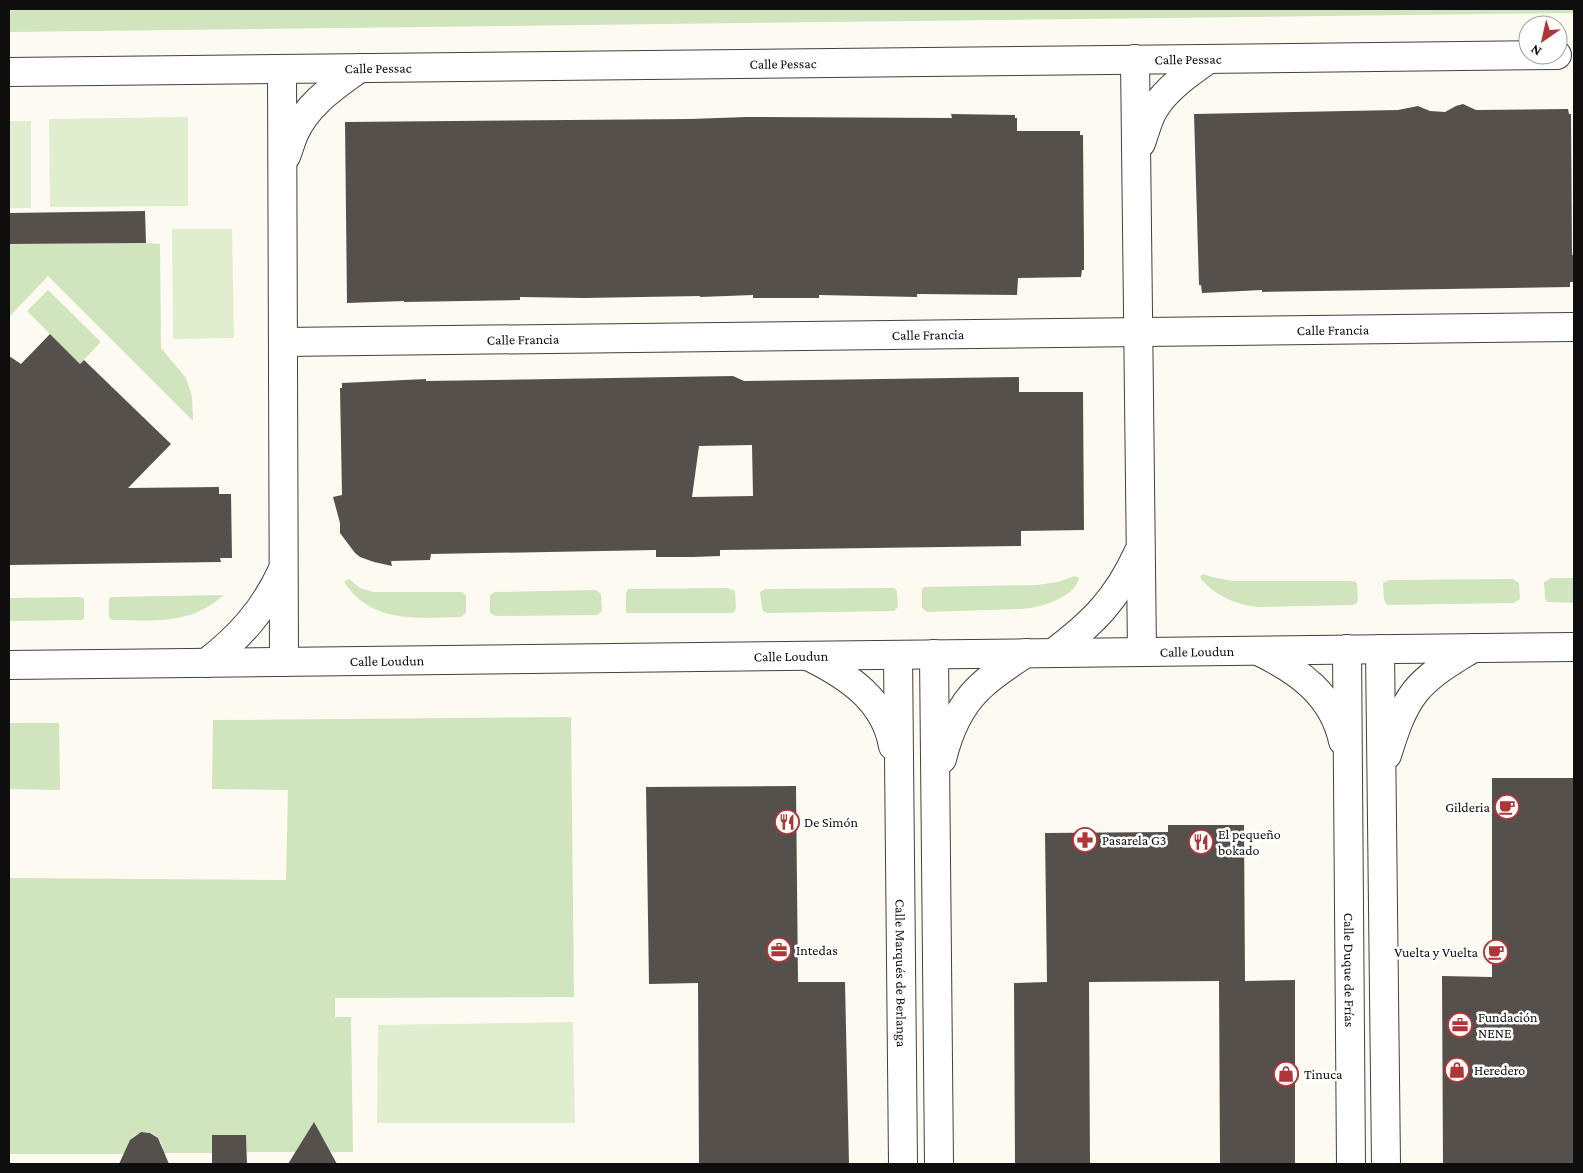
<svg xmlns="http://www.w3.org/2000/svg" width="1583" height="1173" viewBox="0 0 1583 1173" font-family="'Crimson Pro',serif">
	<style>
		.green { fill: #d0e5be }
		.pitch { fill: #e1edcf }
		.building { fill: #56504c; fill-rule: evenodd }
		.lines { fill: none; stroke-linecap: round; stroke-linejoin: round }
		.street-casing { stroke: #414141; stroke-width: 30 }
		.street { stroke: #fff; stroke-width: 28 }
		.labels { text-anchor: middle; stroke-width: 5; stroke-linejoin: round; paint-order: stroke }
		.street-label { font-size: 14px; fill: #0e0e0e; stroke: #fff }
		.poi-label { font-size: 14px; fill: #0e0e0e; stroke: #fff; text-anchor: start }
	</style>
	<rect width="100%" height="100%" fill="#fdfbf1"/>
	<path class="green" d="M 9,9 L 1574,9 L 1574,13 L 9,32 Z
		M 146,243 L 160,244 L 161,348 L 186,378 L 192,396 L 193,421 L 48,276 L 9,317 L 9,244 Z
		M 48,290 L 101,342 L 80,364 L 27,311 Z
		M 1203,574 L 1212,577 L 1232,581 L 1354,581 L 1357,583 L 1358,600 L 1357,603 L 1353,605 L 1257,607 C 1234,604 1216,596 1201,579 L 1200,577 Z
		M 1075,576 L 1079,578 C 1075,598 1039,608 1021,609 L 927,612 L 922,608 L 922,589 L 924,587 L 1038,585 L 1057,582 Z
		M 1551,578 L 1574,578 L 1574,603 L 1547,602 L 1545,599 L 1544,582 Z
		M 349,579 L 360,588 L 373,592 L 461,592 L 466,595 L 466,613 L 461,617 C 416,618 372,624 344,582 Z
		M 1513,579 L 1519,583 L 1520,599 L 1514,603 L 1387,605 L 1384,600 L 1383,583 L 1389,580 Z
		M 727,588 L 735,591 L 736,609 L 733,613 L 626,613 L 626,593 L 628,589 Z
		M 894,588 L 897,591 L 898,607 L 894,611 L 767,613 L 763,611 L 762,608 L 760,592 L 765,589 Z
		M 596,590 L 601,594 L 602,611 L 597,615 L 496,616 L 490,613 L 490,595 L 495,592 Z
		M 224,595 C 187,626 157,620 112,620 L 109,617 L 109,599 L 111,597 Z
		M 80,597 L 84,599 L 84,618 L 82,620 L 9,621 L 9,598 Z
		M 571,717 L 574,997 L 335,998 L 335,1017 L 351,1017 L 353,1152 L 330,1152 L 314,1123 L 296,1152 L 247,1152 L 246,1135 L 212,1135 L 212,1153 L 163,1153 C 163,1124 126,1126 127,1154 L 9,1154 L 9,878 L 286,880 L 288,790 L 212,789 L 213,720 Z
		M 9,723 L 59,723 L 60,790 L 9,789 Z"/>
	<path class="pitch" d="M 188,117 L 188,206 L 50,207 L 49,119 Z
		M 9,121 L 31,121 L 31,208 L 9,208 Z
		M 172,229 L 232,229 L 234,338 L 173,339 Z
		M 573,1022 L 575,1123 L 377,1123 L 378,1025 Z"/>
	<path class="building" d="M 1463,104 L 1476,110 L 1568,109 L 1569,114 L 1571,114 L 1572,255 L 1574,255 L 1573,282 L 1570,282 L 1570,287 L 1262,292 L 1262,290 L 1202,293 L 1201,285 L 1199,285 L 1194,114 L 1398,110 L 1418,106 L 1430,111 L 1445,112 L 1456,106 Z
		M 951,114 L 1015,115 L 1015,118 L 1017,118 L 1017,131 L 1080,131 L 1080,135 L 1083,135 L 1084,251 L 1084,270 L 1082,270 L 1081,277 L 1018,278 L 1017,295 L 917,294 L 917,297 L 819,295 L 819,298 L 753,298 L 753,295 L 700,297 L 700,296 L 584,298 L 520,297 L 520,300 L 404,302 L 404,301 L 347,303 L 345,122 L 690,119 L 746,117 L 952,118 Z
		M 145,211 L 146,243 L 9,244 L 9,213 Z
		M 50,334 L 80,364 L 84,360 L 171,444 L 128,488 L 219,487 L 219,494 L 231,494 L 232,558 L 220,558 L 221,562 L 9,565 L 9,356 L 21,364 Z
		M 733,376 L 744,381 L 1019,377 L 1019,392 L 1083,392 L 1084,530 L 1021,531 L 1021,546 L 720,550 L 720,556 L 693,557 L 656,557 L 656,550 L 431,554 L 430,560 L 391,561 L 392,566 L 374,562 L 360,557 L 355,553 L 340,533 L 340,523 L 333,497 L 342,495 L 340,388 L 342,388 L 342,383 L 426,379 L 426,381 ZM 752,445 L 753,496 L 692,497 L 699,446 Z
		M 1492,778 L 1574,778 L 1574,1164 L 1443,1164 L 1442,976 L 1492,977 Z
		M 796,786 L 798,982 L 845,982 L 849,1164 L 699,1164 L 698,983 L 649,984 L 646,787 Z
		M 1168,825 L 1244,825 L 1245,981 L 1295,980 L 1295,1164 L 1220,1164 L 1219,981 L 1089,982 L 1090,1164 L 1015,1164 L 1014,983 L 1047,982 L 1045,833 L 1168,832 Z
		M 314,1122 L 337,1164 L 288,1164 Z
		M 141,1132 L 150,1133 L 158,1138 L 169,1164 L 119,1164 L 130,1140 Z
		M 212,1135 L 246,1135 L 247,1164 L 212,1164 Z"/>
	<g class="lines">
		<defs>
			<g id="street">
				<path d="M 1135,59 L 1142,652"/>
				<path d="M 282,69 L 284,662"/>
				<path id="s1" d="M 9,72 L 1557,55"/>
				<path d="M 1141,143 C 1145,132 1148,119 1154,109 C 1167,88 1189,73 1209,59"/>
				<path d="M 286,156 C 289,149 291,141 294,134 C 307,104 335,86 360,68"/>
				<path id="s2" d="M 283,342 L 1574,327"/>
				<path id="s3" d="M 1347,649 L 1351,1164"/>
				<path d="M 1380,649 L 1386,1164"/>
				<path d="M 1260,652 C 1299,671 1333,695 1343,741"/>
				<path d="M 1053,653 C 1093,623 1117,599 1138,553"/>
				<path d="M 934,654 L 939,1164"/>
				<path id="s4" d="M 898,655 L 903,1164"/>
				<path d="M 810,657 C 848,676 885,700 893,746"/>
				<path d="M 206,663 C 240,637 264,610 282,571"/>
				<path id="s5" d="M 9,665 L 1574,647"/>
				<path d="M 1387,755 C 1394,733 1401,710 1415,692 C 1430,673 1454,660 1473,648"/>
				<path d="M 942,759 C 948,734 960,706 979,688 C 993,674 1010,664 1026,653"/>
			</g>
		</defs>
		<use href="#street" class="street-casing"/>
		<use href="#street" class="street"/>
	</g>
	<defs>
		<symbol id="cafe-ring" viewBox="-11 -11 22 22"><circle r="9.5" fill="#fff" stroke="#af3536" stroke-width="1.5"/><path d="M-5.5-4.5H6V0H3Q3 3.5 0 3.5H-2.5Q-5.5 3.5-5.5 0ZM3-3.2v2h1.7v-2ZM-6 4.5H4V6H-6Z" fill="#af3536"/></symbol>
		<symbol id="restaurant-ring" viewBox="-11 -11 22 22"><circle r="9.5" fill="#fff" stroke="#af3536" stroke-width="1.5"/><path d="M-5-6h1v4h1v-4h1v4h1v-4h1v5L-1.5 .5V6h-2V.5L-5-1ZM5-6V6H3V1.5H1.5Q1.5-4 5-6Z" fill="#af3536"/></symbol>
		<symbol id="pharmacy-ring" viewBox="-11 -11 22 22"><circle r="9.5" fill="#fff" stroke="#af3536" stroke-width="1.5"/><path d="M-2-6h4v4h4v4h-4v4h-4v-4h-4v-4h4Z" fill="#af3536"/></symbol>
		<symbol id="office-ring" viewBox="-11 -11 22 22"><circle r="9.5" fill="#fff" stroke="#af3536" stroke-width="1.5"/><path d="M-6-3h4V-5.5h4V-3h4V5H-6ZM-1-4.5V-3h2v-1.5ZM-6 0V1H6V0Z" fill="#af3536"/></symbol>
		<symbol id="shop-ring" viewBox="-11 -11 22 22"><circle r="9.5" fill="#fff" stroke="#af3536" stroke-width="1.5"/><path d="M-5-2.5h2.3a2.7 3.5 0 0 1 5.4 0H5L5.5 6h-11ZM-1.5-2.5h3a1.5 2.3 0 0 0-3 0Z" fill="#af3536"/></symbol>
	</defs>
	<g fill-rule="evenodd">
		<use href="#cafe-ring" x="1493" y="793" width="28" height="28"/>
		<use href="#restaurant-ring" x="773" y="808" width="28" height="28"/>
		<use href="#pharmacy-ring" x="1071" y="826" width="28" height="28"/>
		<use href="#restaurant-ring" x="1187" y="828" width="28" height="28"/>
		<use href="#office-ring" x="765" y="936" width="28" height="28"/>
		<use href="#cafe-ring" x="1482" y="938" width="28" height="28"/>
		<use href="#office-ring" x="1446" y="1011" width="28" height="28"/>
		<use href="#shop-ring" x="1443" y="1056" width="28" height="28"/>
		<use href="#shop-ring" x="1272" y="1060" width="28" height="28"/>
	</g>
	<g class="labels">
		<g class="street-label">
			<text dy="5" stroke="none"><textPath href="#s1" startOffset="1179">Calle Pessac</textPath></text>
			<text dy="5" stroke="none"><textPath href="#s1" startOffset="774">Calle Pessac</textPath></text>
			<text dy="5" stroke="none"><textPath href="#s1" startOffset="369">Calle Pessac</textPath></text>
			<text dy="5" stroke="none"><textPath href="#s2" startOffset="1050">Calle Francia</textPath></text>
			<text dy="5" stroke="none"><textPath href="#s2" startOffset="645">Calle Francia</textPath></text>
			<text dy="5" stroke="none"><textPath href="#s2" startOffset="240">Calle Francia</textPath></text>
			<text dy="5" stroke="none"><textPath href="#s5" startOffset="1188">Calle Loudun</textPath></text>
			<text dy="5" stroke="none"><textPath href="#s5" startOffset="782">Calle Loudun</textPath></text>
			<text dy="5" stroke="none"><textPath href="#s5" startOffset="378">Calle Loudun</textPath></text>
			<text dy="5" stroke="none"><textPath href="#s3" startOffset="321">Calle Duque de Frías</textPath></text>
			<text dy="5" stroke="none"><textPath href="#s4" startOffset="318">Calle Marqués de Berlanga</textPath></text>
		</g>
		<g class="poi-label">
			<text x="1490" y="812" text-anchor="end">Gilderia</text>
			<text x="804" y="827">De Simón</text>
			<text x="1218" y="839">El pequeño<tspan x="1218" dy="16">bokado</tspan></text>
			<text x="1102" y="845">Pasarela G3</text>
			<text x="796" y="955">Intedas</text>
			<text x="1478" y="957" text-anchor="end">Vuelta y Vuelta</text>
			<text x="1478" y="1022">Fundación<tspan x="1478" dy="16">NENE</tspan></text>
			<text x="1474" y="1075">Heredero</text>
			<text x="1304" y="1079">Tinuca</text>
		</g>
	</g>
	<rect width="1583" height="1173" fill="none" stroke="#0e0e0e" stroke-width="20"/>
	<g transform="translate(1543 40) rotate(214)"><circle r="24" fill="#ffffff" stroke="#9f9f9f"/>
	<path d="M0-4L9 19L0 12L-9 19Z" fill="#af3536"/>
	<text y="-8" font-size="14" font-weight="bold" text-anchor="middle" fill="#0e0e0e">N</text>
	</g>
</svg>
